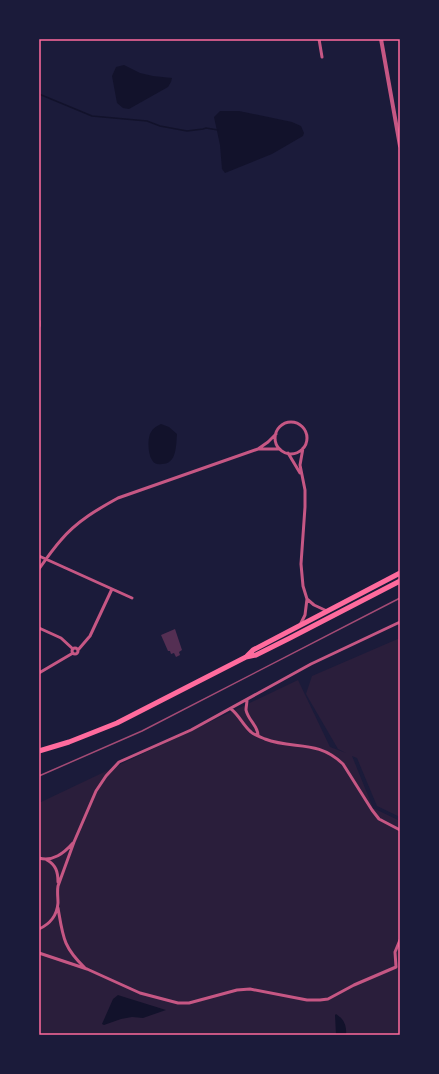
<svg xmlns="http://www.w3.org/2000/svg" width="439" height="1074" viewBox="0 0 439 1074" font-family="'Sofia Sans Condensed',sans-serif">
	<style>
		.green { fill: #2a1e3b }
		.water { fill: #12122b }
		.lines { fill: none; stroke-linecap: round; stroke-linejoin: round }
		.stream { stroke: #12122b; stroke-width: 1.5 }
		.building { fill: #542f53 }
		.minor { stroke: #c65784; stroke-width: 3 }
		.tertiary { stroke: #c65784; stroke-width: 4 }
		.primary { stroke: #ff6b9d; stroke-width: 5 }
		.rail { stroke: #a44b75; stroke-width: 1.5 }
		.neatline { fill: none; stroke: #ff6b9d; stroke-width: 1.5 }
	</style>
	<rect width="100%" height="100%" fill="#1b1b3a"/>
	<path class="green" d="M 400,638 L 400,817 L 377,806 L 357,758 L 352,756 L 373,808 L 400,821 L 400,1035 L 39,1035 L 39,803 L 298,680 L 330,747 L 346,753 L 338,749 L 306,694 L 312,676 Z"/>
	<path class="water" d="M 124,65 L 140,73 L 153,76 L 172,78 L 171,82 L 168,87 L 129,109 L 123,108 L 117,103 L 112,76 L 116,67 Z
		M 220,111 L 239,111 L 292,122 L 301,126 L 304,133 L 303,136 L 272,154 L 225,173 L 222,169 L 220,145 L 214,117 Z
		M 161,424 L 169,427 L 177,434 C 176,445 177,464 162,464 C 158,465 154,464 152,460 C 148,454 147,438 151,432 C 153,428 157,426 161,424 Z
		M 118,995 L 121,996 L 166,1010 L 143,1018 L 132,1017 L 121,1019 L 104,1025 L 102,1024 L 113,999 Z
		M 336,1014 C 344,1019 347,1026 346,1035 L 336,1035 L 335,1015 Z"/>
	<g class="lines">
		<path class="stream" d="M 39,94 L 92,116 L 147,121 L 160,126 L 187,131 L 203,129 L 206,128 L 218,130"/>
	</g>
	<path class="building" d="M 175,629 L 182,650 L 179,652 L 180,655 L 176,657 L 174,653 L 171,654 L 170,651 L 168,651 L 161,635 Z"/>
	<g class="lines">
		<path class="minor" d="M 319,39 L 322,57
			M 39,321 L 39,326
			M275 438a16 16 0 1 1 32 0a16 16 0 1 1-32 0Z
			M 258,449 L 280,449
			M 288,453 L 300,473
			M 39,556 L 132,598
			M 39,569 C 46,559 53,549 61,540 C 77,521 98,509 118,498 L 258,449 L 268,442 L 276,434
			M 307,599 L 314,605 L 327,611
			M 300,625 L 305,615 L 307,599 L 303,586 L 301,564 L 305,507 L 305,490 L 300,465 L 303,448
			M 39,628 L 61,638 L 73,649
			M72 651a3 3 0 1 1 6 0a3 3 0 1 1-6 0Z
			M 78,650 L 90,636 L 112,589
			M 39,673 L 73,653
			M 247,700 C 247,703 246,707 246,710 C 248,720 258,726 258,735
			M 231,709 C 239,715 243,725 251,732 C 254,735 261,737 265,739 C 294,750 317,739 343,764 L 372,810 L 379,819 L 400,830
			M 39,858 C 53,862 64,853 73,843
			M 47,860 C 56,865 58,872 58,882
			M 58,908 C 63,937 63,947 85,968
			M 39,929 C 50,924 57,915 58,903 C 58,897 57,892 58,886 L 74,842 L 96,791 L 106,776 L 119,762 L 191,730 L 311,664 L 400,622
			M 39,953 L 87,969 L 140,993 L 178,1003 L 189,1003 L 237,990 L 250,989 L 307,1000 L 320,1000 L 328,999 L 354,985 L 396,967 L 395,952 L 400,940"/>
		<path class="tertiary" d="M 381,39 L 400,146"/>
		<path class="primary" d="M 247,656 L 253,650 L 400,573
			M 39,751 L 69,742 L 117,723 L 246,657 L 256,655 L 290,638 L 400,581"/>
		<path class="rail" d="M 39,776 L 142,731 L 400,598"/>
	</g>
	<rect width="439" height="1074" fill="none" stroke="#1b1b3a" stroke-width="80"/>
	<rect x="40" y="40" width="359" height="994" class="neatline"/>
</svg>
